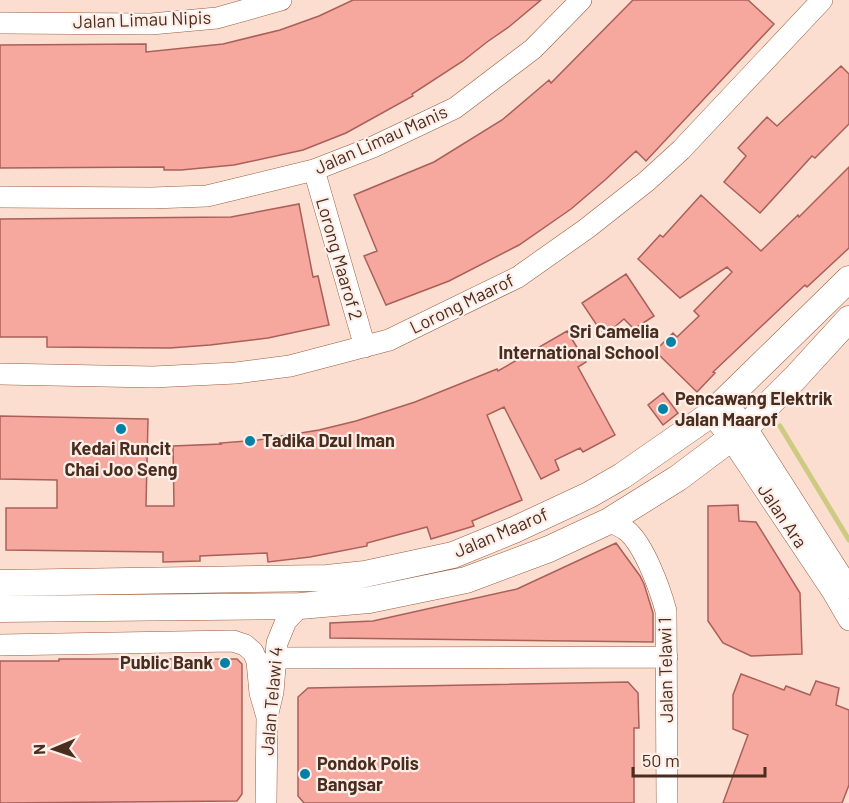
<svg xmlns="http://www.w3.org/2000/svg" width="849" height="803" viewBox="0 0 849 803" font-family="Barlow,sans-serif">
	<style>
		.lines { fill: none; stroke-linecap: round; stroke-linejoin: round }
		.stream { stroke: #cdca82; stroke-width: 5 }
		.building { fill: #f6a79e; stroke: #a96059; stroke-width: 1.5 }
		.minor-casing { stroke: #9b5b3c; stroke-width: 22 }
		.major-casing { stroke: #9b5b3c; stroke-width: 27 }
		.minor { stroke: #fff; stroke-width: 21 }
		.major { stroke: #fff; stroke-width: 26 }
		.poi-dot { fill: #0081a5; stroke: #feeee7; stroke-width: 2 }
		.labels { text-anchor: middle; stroke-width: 4.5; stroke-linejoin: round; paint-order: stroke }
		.street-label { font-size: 18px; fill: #492d1f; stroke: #feeee7 }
		.poi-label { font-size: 18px; font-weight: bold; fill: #492d1f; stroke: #feeee7; text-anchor: start }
	</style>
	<rect width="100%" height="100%" fill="#fcded0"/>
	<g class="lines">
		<path class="stream" d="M 780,426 L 849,540"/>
	</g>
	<path class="building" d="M 353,0 L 541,0 L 510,26 L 487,42 L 463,61 L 412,94 L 413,96 L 346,133 L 303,150 L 234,165 L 181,170 L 164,170 L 164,167 L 0,168 L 0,45 L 146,44 L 146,52 L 223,44 L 280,30 L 319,16 Z
		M 633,0 L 748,0 L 774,24 L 646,161 L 636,151 L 605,180 L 571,209 L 519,245 L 449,281 L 386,305 L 364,256 L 377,251 L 354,195 L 434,162 L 502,120 L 549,80 L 551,83 Z
		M 841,66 L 849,74 L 849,124 L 815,158 L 812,156 L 760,213 L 724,182 L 746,156 L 738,148 L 767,117 L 777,126 Z
		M 849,167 L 849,248 L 807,287 L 805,285 L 713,372 L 715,373 L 697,392 L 655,351 L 673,333 L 677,337 L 699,316 L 694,311 L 732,272 L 727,267 L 680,298 L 638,259 L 660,235 L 663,237 L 701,195 L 761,251 L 798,215 L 799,217 Z
		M 299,204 L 313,277 L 318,276 L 329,325 L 268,338 L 210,345 L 170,348 L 47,347 L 47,337 L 0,337 L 0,219 L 231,217 Z
		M 626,274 L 654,316 L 634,329 L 624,319 L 604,336 L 582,303 Z
		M 567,331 L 586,362 L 578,367 L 615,435 L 583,452 L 580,448 L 555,460 L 559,470 L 541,479 L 504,407 L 487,415 L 522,500 L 472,521 L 474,526 L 431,539 L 427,527 L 367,543 L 367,546 L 310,557 L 268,562 L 267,553 L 200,556 L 200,561 L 163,562 L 163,552 L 6,550 L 6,508 L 57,508 L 57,480 L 0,479 L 0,416 L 148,419 L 146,506 L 174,506 L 173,446 L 221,444 L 220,443 L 258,440 L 319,430 L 356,421 L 415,402 L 497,369 L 498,371 Z
		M 663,393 L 678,413 L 663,425 L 648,405 Z
		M 738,505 L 739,521 L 756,522 L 800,593 L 802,654 L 751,656 L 723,643 L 708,621 L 708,506 Z
		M 616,543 L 640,576 L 644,584 L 653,613 L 653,642 L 330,638 L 330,623 L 373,621 L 517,589 Z
		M 59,659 L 237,659 L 242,664 L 242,794 L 237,801 L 0,803 L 0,661 L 59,661 Z
		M 741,674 L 784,690 L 786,686 L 810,695 L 816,681 L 839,688 L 836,705 L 849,710 L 849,785 L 842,803 L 723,803 L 748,735 L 733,729 L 733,695 Z
		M 628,682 L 638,693 L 639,728 L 634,728 L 634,803 L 304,803 L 298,796 L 298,697 L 308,688 Z"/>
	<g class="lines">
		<defs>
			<path id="minor" d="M 0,23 L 151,24 L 217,18 L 281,0
				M 314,170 L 365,347
				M 0,197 L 152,198 L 207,196 L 314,170 L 373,147 L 455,108 L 533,49 L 581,0
				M 0,374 L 153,377 L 236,373 L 290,366 L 389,340 L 518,277 L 586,229 L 647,181 L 681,150 L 822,0
				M 725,401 L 746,427 L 849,588
				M 711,414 L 730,438 L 832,591 L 849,620
				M 609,521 C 615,524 621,527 626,530 C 644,544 660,589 666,611 L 667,803
				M 0,645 L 233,641 L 245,645 L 253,652 L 257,661 L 260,693 L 267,717
				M 275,658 L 667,657
				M 266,803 L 267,717 L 273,692 L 277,643 L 286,621 L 300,606"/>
			<path id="major" d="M 0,583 L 327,578 L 365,574 L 453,555 L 514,530 L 589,495 L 622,476 L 711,414 L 849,279
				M 0,609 L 300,606 L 369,600 L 466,580 L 549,549 L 609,521 L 678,478 L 746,427 L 796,377 L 849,319"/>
		</defs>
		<use href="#minor" class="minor-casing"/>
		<use href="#major" class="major-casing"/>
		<use href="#minor" class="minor"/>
		<use href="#major" class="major"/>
	</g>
	<g class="poi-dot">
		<circle cx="671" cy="342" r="6"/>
		<circle cx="663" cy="409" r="6"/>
		<circle cx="121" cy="429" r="6"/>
		<circle cx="250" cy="441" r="6"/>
		<circle cx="225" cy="663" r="6"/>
		<circle cx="305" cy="774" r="6"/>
	</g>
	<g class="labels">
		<g class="street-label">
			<text transform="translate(142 20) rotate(-2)" y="6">Jalan Limau Nipis</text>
			<text transform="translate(381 140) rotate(-24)" y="6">Jalan Limau Manis</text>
			<text transform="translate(339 259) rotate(74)" y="6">Lorong Maarof 2</text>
			<text transform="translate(462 304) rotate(-26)" y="6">Lorong Maarof</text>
			<text transform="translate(782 516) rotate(56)" y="6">Jalan Ara</text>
			<text transform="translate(501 533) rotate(-23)" y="6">Jalan Maarof</text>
			<text transform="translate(666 670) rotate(-91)" y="6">Jalan Telawi 1</text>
			<text transform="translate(272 701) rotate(-85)" y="6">Jalan Telawi 4</text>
		</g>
		<g class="poi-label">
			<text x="659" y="338" text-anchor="end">Sri Camelia<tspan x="659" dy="21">International School</tspan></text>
			<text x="675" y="405">Pencawang Elektrik<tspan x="675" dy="21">Jalan Maarof</tspan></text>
			<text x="262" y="447">Tadika Dzul Iman</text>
			<text x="121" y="455" text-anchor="middle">Kedai Runcit<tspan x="121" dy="21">Chai Joo Seng</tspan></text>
			<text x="213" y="669" text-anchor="end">Public Bank</text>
			<text x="317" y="770">Pondok Polis<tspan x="317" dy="21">Bangsar</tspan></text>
		</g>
	</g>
	<g transform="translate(54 749) rotate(268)" stroke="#feeee7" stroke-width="4.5" paint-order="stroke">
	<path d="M0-4.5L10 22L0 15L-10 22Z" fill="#492d1f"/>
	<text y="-9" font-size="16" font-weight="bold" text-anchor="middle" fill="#492d1f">N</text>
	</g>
	<path d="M633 767v9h132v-9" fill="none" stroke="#492d1f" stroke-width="3"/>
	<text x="642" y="767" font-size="18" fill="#492d1f" stroke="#feeee7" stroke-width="4.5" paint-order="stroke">50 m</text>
</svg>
